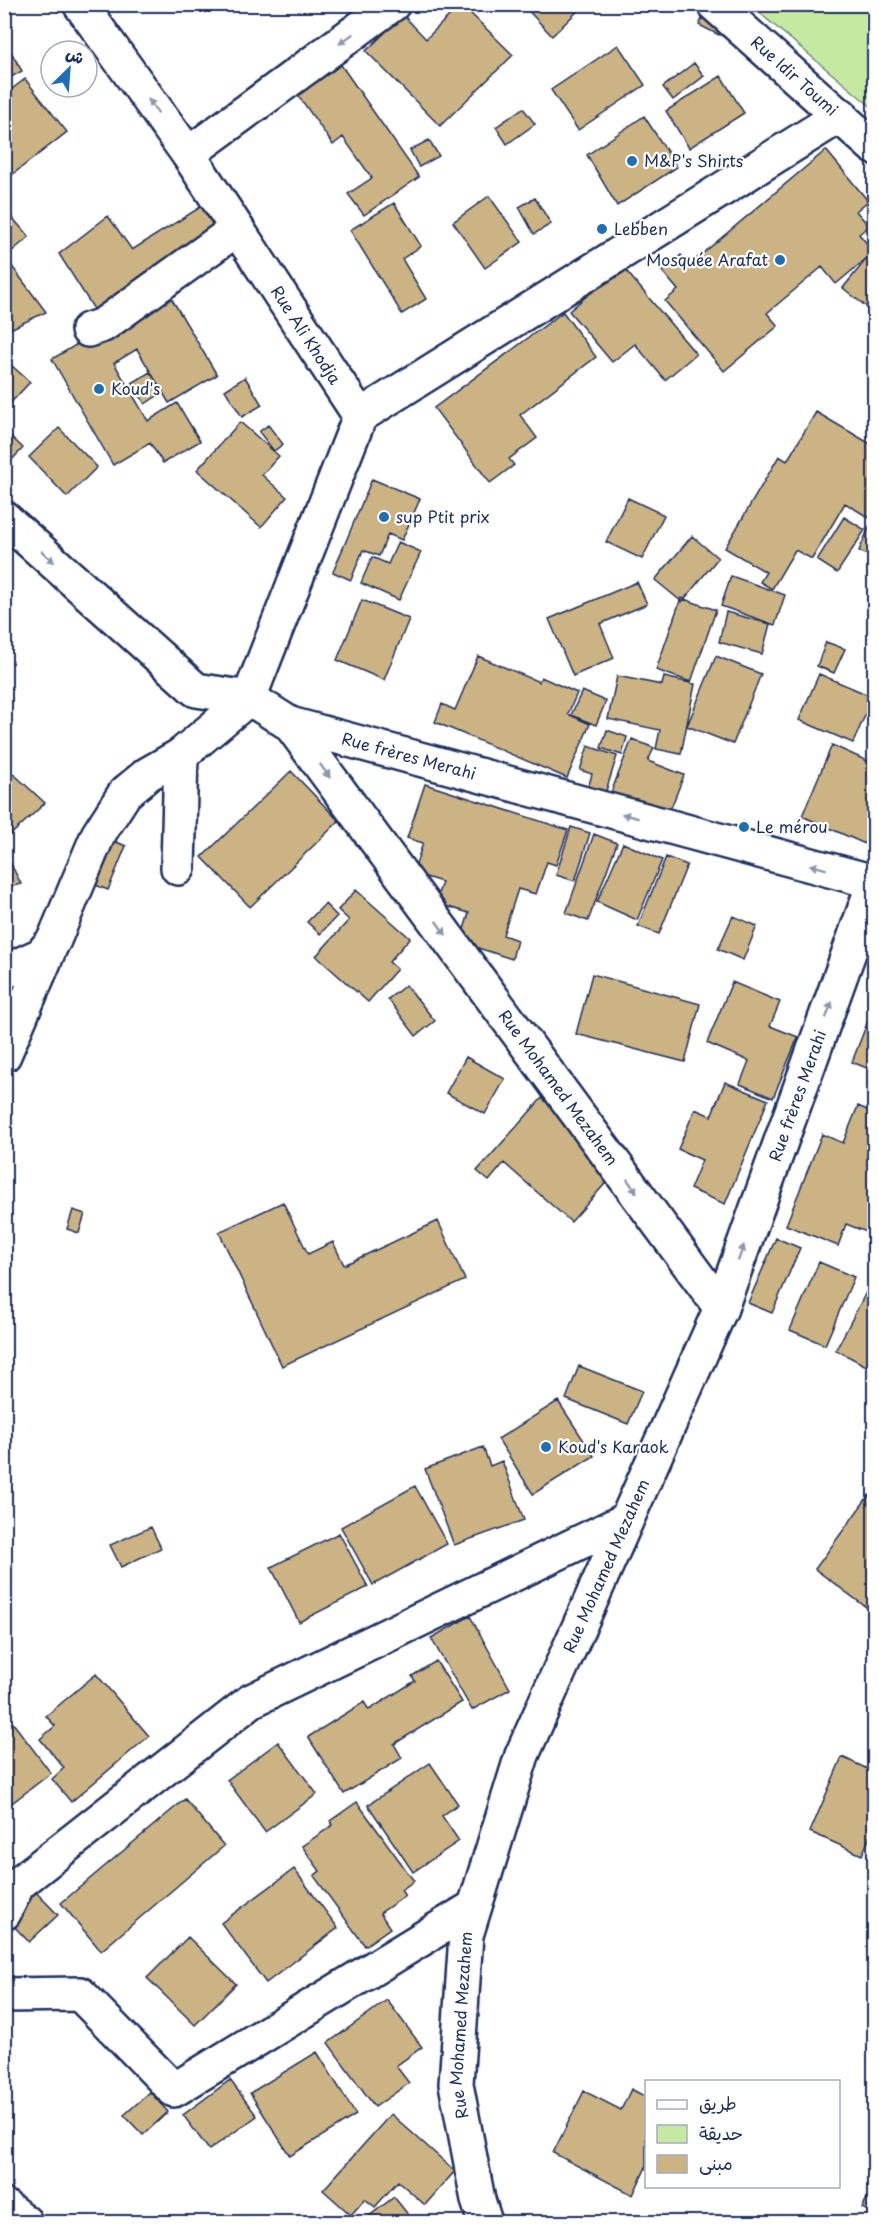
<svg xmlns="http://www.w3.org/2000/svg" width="879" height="2227" viewBox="0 0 879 2227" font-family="'Playpen Sans','Playpen Sans Arabic',sans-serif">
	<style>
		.green { fill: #c6e9a2; stroke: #708c80; stroke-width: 1.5 }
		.building { fill: #ccb383; stroke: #1b2f5e; stroke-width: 1.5 }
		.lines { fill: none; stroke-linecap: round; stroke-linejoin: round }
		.minor-casing { stroke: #1b2f5e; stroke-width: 38 }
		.highway-casing { stroke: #1b2f5e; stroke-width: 38 }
		.minor { stroke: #fff; stroke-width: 33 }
		.highway { stroke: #fff; stroke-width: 33 }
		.oneway { fill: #8d97ae }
		.poi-dot { fill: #1f6fb2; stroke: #fff; stroke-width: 2 }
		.labels { text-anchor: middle; stroke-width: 4.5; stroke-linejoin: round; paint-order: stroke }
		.street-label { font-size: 16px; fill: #1b2f5e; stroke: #fff }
		.poi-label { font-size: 16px; fill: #1b2f5e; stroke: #fff; text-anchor: start }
	</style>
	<rect width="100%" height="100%" fill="#fff"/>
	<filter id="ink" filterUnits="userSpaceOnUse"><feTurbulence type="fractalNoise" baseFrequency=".0167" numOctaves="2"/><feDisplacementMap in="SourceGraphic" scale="12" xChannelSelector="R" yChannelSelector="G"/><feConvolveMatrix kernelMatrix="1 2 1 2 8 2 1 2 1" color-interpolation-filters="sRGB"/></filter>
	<g filter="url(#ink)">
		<path class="green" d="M 750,5 L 874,5 L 874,109 Z"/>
		<path class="building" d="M 461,4 L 513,55 L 440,126 L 366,51 L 403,15 L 426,39 Z
			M 522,4 L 585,4 L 552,36 Z
			M 707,9 L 727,19 L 719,35 L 699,25 Z
			M 4,40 L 22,71 L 4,81 Z
			M 618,45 L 645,85 L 578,130 L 551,90 Z
			M 694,63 L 704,76 L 673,100 L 663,87 Z
			M 341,65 L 419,177 L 364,215 L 348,194 L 372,178 L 343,137 L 333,145 L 298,95 Z
			M 721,76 L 744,113 L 689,148 L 666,111 Z
			M 25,79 L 67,132 L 4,181 L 4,95 Z
			M 523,108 L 535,124 L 507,144 L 496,127 Z
			M 644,116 L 677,167 L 617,206 L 587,155 Z
			M 429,140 L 439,156 L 419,167 L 410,150 Z
			M 826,150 L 868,201 L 856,211 L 869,226 L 859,234 L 874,252 L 836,284 L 822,267 L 767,313 L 778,326 L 724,371 L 665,301 L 678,290 L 662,271 L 681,255 L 689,265 Z
			M 489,196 L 522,242 L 485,268 L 453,222 Z
			M 535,198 L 551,224 L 534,234 L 519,207 Z
			M 207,203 L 225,232 L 102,322 L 59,254 L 108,216 L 132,250 Z
			M 394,203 L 421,246 L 402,259 L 426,299 L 402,314 L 350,230 Z
			M 4,208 L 29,237 L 4,258 Z
			M 868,257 L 874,263 L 874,313 L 843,288 Z
			M 8,261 L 46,312 L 4,332 L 4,263 Z
			M 622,266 L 696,354 L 665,380 L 635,344 L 612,362 L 569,311 Z
			M 167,291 L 217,375 L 169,403 L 137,349 L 114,363 L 148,421 L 177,403 L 200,441 L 163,463 L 150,443 L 113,465 L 52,359 Z
			M 563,312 L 596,357 L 520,415 L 537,438 L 509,459 L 514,465 L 490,483 L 434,408 Z
			M 11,365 L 30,382 L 4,410 L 4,372 Z
			M 150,372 L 163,392 L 145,404 L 132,383 Z
			M 245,377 L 262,405 L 242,417 L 225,390 Z
			M 816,412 L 874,446 L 874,517 L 873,520 L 845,503 L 812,559 L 795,550 L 772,589 L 760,582 L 766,572 L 725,548 L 779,456 L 787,461 Z
			M 240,422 L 279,456 L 262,475 L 287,497 L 261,527 L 197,470 Z
			M 268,425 L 283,444 L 274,451 L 259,432 Z
			M 59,428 L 97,467 L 67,497 L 29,457 Z
			M 5,431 L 23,448 L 6,466 L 4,465 Z
			M 372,479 L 420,499 L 402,540 L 388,534 L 379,556 L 363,550 L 351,580 L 333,572 Z
			M 628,498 L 664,515 L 642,559 L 606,542 Z
			M 844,517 L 865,530 L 837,573 L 817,560 Z
			M 870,525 L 874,527 L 874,558 L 859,551 Z
			M 692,536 L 718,558 L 682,602 L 655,580 Z
			M 398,542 L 421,552 L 399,600 L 361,583 L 372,557 L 388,564 Z
			M 731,576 L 785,595 L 775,625 L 721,606 Z
			M 637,582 L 647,604 L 600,624 L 614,658 L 573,676 L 549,619 Z
			M 681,598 L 716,610 L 691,682 L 656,670 Z
			M 362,600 L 409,619 L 384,680 L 337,660 Z
			M 726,612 L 770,624 L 762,654 L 719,642 Z
			M 826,642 L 845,649 L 834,673 L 817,666 Z
			M 478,656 L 539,682 L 541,677 L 577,693 L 568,714 L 590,724 L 567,778 L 435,722 L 442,704 L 455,710 Z
			M 716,656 L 761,674 L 733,744 L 687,726 Z
			M 819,674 L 873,697 L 853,743 L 799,720 Z
			M 617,676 L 662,685 L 664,677 L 695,684 L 681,754 L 656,749 L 660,730 L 608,719 Z
			M 582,691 L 606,701 L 596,725 L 571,715 Z
			M 607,730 L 627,737 L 622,755 L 601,748 Z
			M 632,739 L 654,748 L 648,761 L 684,775 L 667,818 L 610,795 Z
			M 832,745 L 874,764 L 874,822 L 865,844 L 802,816 Z
			M 588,746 L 617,756 L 605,794 L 588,788 L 592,774 L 580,770 Z
			M 4,765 L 45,803 L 4,841 Z
			M 291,771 L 339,821 L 250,907 L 202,857 Z
			M 425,784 L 568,830 L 556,865 L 547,862 L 536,894 L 518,889 L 503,935 L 517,940 L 512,959 L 460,942 L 469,913 L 435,903 L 442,882 L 413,873 L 423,843 L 407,838 Z
			M 571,827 L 590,833 L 575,881 L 556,875 Z
			M 594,834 L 617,843 L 588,921 L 566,913 Z
			M 102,836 L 126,846 L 108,890 L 83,880 Z
			M 623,843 L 662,860 L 637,920 L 597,902 Z
			M 4,850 L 21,884 L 4,888 Z
			M 666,857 L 687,865 L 659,934 L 638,926 Z
			M 356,890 L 410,938 L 389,962 L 397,969 L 368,1002 L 316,956 L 349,920 L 338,910 Z
			M 325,904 L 337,916 L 320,934 L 307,922 Z
			M 733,916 L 757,926 L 743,960 L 718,949 Z
			M 592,974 L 700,1004 L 685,1062 L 576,1034 Z
			M 732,982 L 780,1002 L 770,1026 L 798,1037 L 773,1098 L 740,1084 L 749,1061 L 707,1043 Z
			M 406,985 L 435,1021 L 416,1036 L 388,999 Z
			M 874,1005 L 874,1071 L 852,1062 Z
			M 466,1057 L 505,1079 L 485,1114 L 446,1093 Z
			M 725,1082 L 768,1100 L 725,1204 L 690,1189 L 702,1160 L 678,1149 L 695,1109 L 711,1116 Z
			M 542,1098 L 620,1167 L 571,1222 L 504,1163 L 489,1181 L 477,1171 Z
			M 858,1106 L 874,1113 L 874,1235 L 846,1224 L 838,1246 L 786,1225 L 822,1134 L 843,1143 Z
			M 283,1202 L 308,1254 L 333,1242 L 344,1265 L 438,1221 L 465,1280 L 282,1366 L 219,1232 Z
			M 73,1210 L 85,1214 L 79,1233 L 67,1229 Z
			M 776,1238 L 800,1248 L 772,1313 L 748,1303 Z
			M 819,1262 L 854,1277 L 825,1345 L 790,1330 Z
			M 874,1277 L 874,1370 L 836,1350 Z
			M 579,1366 L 642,1391 L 628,1424 L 566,1399 Z
			M 558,1401 L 594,1456 L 533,1494 L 498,1439 Z
			M 483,1447 L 490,1466 L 502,1461 L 524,1520 L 454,1545 L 425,1469 Z
			M 415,1486 L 447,1544 L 373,1585 L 341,1527 Z
			M 869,1495 L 874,1499 L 874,1613 L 815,1569 Z
			M 151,1527 L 161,1548 L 121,1567 L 110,1545 Z
			M 339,1533 L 368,1587 L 299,1622 L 271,1567 Z
			M 470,1616 L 510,1689 L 472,1710 L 431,1638 Z
			M 436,1661 L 462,1702 L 394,1744 L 402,1758 L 344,1794 L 308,1737 L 364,1702 L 369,1710 L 415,1681 L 412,1676 Z
			M 96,1674 L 149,1736 L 71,1802 L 52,1779 L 64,1768 L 40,1739 L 55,1726 L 46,1716 Z
			M 13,1723 L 51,1773 L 4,1809 L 4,1730 Z
			M 278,1742 L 317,1794 L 265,1832 L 227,1780 Z
			M 842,1757 L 874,1772 L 874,1833 L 872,1832 L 862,1855 L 810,1832 Z
			M 430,1763 L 458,1804 L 442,1816 L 459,1841 L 413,1872 L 368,1805 Z
			M 185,1799 L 224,1846 L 101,1951 L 61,1903 Z
			M 357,1802 L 414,1881 L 401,1890 L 405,1896 L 380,1913 L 390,1928 L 365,1946 L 314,1876 L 320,1871 L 302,1846 L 333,1825 L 330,1821 Z
			M 294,1869 L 338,1928 L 266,1983 L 221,1923 Z
			M 36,1892 L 58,1915 L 29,1942 L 7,1919 Z
			M 188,1937 L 236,1984 L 195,2025 L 147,1978 Z
			M 387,2000 L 422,2047 L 396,2066 L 409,2083 L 375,2107 L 328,2043 Z
			M 317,2052 L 356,2115 L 290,2156 L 250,2093 Z
			M 230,2080 L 257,2116 L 209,2150 L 183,2115 Z
			M 631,2089 L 646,2097 L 646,2167 L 633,2195 L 553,2153 L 584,2091 L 621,2110 Z
			M 150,2092 L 168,2112 L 143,2135 L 124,2115 Z
			M 391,2114 L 455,2171 L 425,2205 L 398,2181 L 375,2207 L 365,2199 L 351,2215 L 323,2190 Z
			M 874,2185 L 874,2214 L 862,2208 Z
			M 394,2197 L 414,2222 L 372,2222 L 368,2217 Z"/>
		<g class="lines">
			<defs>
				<g id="minor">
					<path id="s1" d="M 714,4 L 874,147"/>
					<path d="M 188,154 L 393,4"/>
					<path d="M 88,330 L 103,325 L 237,229"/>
					<path d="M 360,416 L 841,115"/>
					<path id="s2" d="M 4,518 L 196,690 L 249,698 L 290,724 L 874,882"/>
					<path id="s3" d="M 290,724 L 721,1308"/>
					<path d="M 178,868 L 181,755"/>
					<path d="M 4,972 L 41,955 L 54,940 L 98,835 L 125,793 L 148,774 L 181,755 L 249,698 L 360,416 L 188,154 L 80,4"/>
					<path d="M 4,1055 L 52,943"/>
					<path d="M 4,1913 L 18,1884 L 251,1701 L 626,1520"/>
					<path d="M 4,1995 L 80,1994 L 174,2090 L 474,1907"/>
					<path id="s4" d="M 485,2222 L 478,2200 L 456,2084 L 466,1935 L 522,1755 L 721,1308 L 874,883"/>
				</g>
				<path id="highway" d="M 4,2206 L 25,2222"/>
			</defs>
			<use href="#minor" class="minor-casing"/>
			<use href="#highway" class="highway-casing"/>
			<use href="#minor" class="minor"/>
			<use href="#highway" class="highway"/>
		</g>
		<defs><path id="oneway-solid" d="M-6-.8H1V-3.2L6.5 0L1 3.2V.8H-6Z" transform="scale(1.5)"/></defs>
		<g class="oneway">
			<use href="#oneway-solid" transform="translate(346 39) rotate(144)"/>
			<use href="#oneway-solid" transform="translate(153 106) rotate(-126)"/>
			<use href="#oneway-solid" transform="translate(48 557) rotate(42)"/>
			<use href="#oneway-solid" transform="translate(325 771) rotate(54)"/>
			<use href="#oneway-solid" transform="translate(630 816) rotate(-165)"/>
			<use href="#oneway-solid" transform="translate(818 867) rotate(-165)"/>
			<use href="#oneway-solid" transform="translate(441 928) rotate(54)"/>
			<use href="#oneway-solid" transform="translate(829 1010) rotate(-70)"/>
			<use href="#oneway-solid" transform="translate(632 1186) rotate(54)"/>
			<use href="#oneway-solid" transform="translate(741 1253) rotate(-70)"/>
		</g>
	</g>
	<g class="poi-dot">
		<circle cx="632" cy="161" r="6"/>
		<circle cx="602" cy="229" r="6"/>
		<circle cx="780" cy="260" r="6"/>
		<circle cx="99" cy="389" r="6"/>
		<circle cx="384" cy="517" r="6"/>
		<circle cx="744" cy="827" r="6"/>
		<circle cx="546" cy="1447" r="6"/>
	</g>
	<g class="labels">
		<g class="street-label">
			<text dy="6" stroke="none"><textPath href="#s1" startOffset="108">Rue Idir Toumi</textPath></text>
			<text transform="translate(306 335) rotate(57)" y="6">Rue Ali Khodja</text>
			<text dy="6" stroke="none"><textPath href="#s2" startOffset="483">Rue frères Merahi</textPath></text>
			<text dy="6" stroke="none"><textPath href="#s3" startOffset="452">Rue Mohamed Mezahem</textPath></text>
			<text dy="6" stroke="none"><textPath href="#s4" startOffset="1194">Rue frères Merahi</textPath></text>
			<text dy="6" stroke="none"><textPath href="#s4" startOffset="686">Rue Mohamed Mezahem</textPath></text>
			<text dy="6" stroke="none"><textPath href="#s4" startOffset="200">Rue Mohamed Mezahem</textPath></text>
		</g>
		<g class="poi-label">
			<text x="644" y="167">M&amp;P's Shirts</text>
			<text x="614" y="235">Lebben</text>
			<text x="768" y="266" text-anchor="end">Mosquée Arafat</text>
			<text x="111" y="395">Koud's</text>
			<text x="396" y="523">sup Ptit prix</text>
			<text x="756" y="833">Le mérou</text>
			<text x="558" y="1453">Koud's Karaok</text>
		</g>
	</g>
	<rect width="879" height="2227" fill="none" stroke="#fff" stroke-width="24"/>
	<rect x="12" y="12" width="855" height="2203" fill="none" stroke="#1b2f5e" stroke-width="2" filter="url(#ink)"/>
	<rect x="645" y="2080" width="195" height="108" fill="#ffffff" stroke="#a4acbf" stroke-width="1.5"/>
	<rect x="657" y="2100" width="30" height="9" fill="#ffffff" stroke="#a4acbf" stroke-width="1.5"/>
	<text x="699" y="2110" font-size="18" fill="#1b2f5e">طريق</text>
	<rect x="657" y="2125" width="30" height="18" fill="#c6e9a2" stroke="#a4acbf" stroke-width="1.5"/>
	<text x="699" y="2140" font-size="18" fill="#1b2f5e">حديقة</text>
	<rect x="657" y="2155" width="30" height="18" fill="#ccb383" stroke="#a4acbf" stroke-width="1.5"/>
	<text x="699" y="2170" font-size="18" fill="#1b2f5e">مبنى</text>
	<g transform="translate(69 69) rotate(25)"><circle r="28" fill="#ffffff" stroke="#a4acbf" stroke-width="1.5"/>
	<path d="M0-4.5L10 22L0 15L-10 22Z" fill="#1f6fb2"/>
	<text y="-9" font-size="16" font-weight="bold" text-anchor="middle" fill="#1b2f5e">ش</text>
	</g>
</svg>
